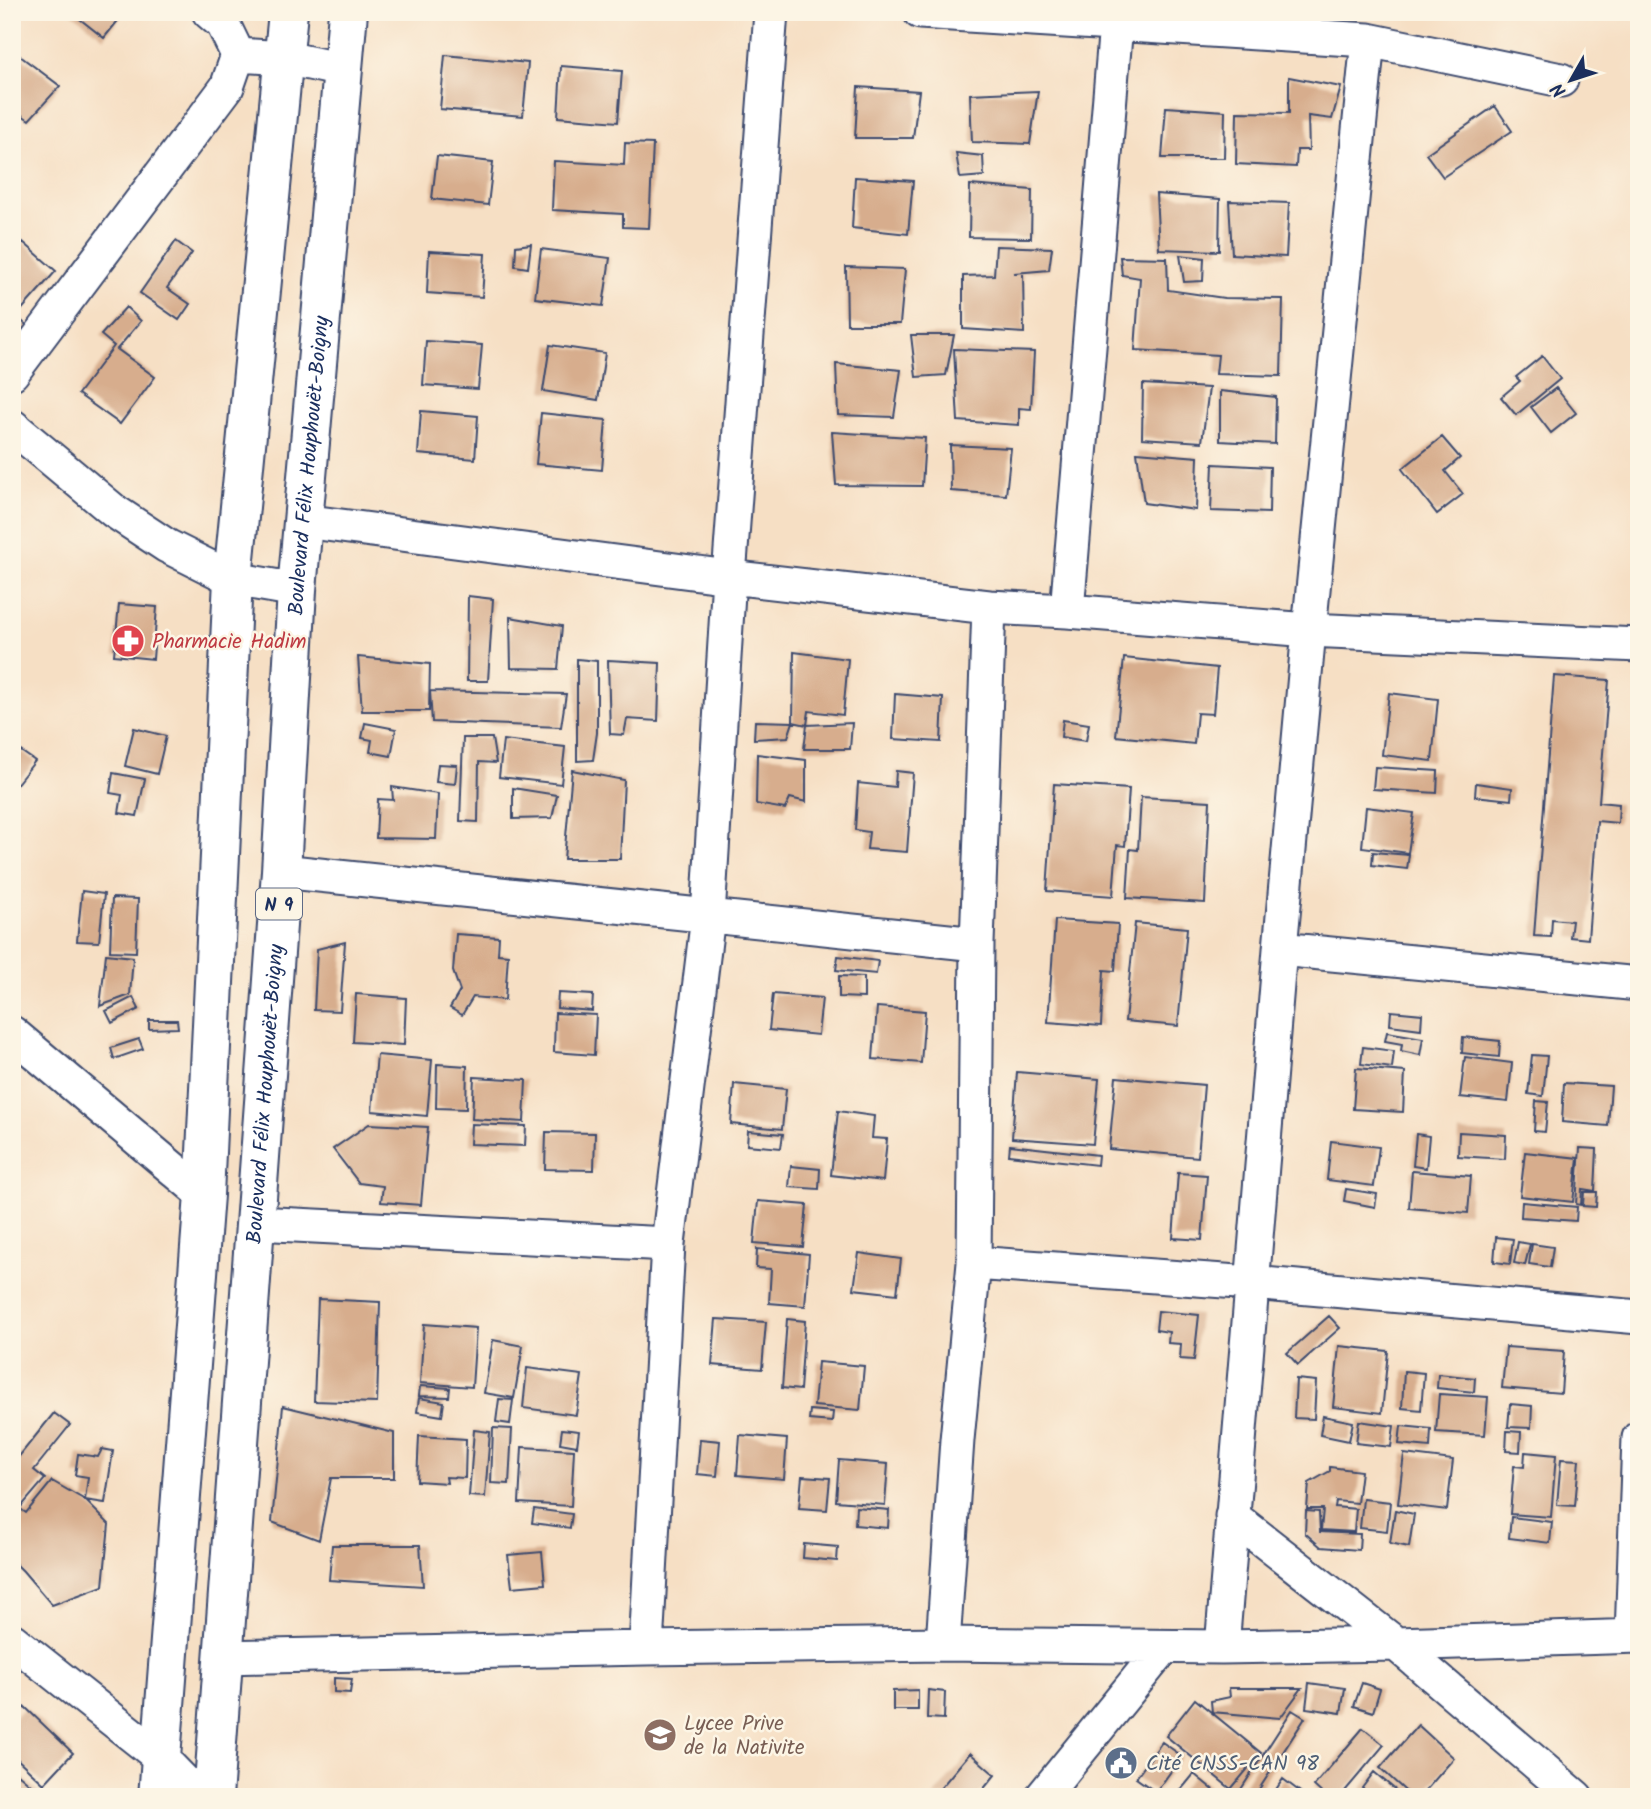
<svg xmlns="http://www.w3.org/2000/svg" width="1651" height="1809" viewBox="0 0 1651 1809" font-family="Kalam,sans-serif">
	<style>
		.building { fill: #d7ad8d }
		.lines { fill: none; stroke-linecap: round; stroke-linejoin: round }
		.minor-casing { stroke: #3c496d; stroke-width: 37 }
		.primary-casing { stroke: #3c496d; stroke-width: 42 }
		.minor { stroke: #fff; stroke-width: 33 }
		.primary { stroke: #fff; stroke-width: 38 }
		.labels { text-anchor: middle; stroke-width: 5; stroke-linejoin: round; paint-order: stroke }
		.shield { fill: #fcf5e5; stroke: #5e6a86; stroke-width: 2 }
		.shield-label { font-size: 19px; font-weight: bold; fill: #1b2f5e }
		.street-label { font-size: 21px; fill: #1b2f5e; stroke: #fcf5e5 }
		.health-label { font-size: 21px; fill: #be3a42; stroke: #fcf5e5; text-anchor: start }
		.education-label { font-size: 21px; fill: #785e54; stroke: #fcf5e5; text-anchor: start }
		.service-label { font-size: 21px; fill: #4e5e75; stroke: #fcf5e5; text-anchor: start }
	</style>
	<rect width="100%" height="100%" fill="#fcf5e5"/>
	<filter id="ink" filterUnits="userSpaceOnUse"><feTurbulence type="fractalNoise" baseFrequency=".0143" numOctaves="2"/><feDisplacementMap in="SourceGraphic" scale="14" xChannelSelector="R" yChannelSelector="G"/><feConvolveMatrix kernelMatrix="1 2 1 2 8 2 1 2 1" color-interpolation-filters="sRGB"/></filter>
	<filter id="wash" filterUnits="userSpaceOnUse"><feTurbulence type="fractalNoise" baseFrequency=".00686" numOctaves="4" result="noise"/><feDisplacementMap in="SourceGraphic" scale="28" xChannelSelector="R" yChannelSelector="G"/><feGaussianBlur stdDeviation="1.57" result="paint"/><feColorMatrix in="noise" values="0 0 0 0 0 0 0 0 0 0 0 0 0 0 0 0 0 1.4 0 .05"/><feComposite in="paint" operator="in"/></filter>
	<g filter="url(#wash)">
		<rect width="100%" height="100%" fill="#f6dfc4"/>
		<g id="blocks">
			<path class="building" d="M 71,12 L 125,12 L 104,38 Z
				M 12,50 L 60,86 L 29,120 L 12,108 Z
				M 445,55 L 528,63 L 523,116 L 440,109 Z
				M 561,66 L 622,71 L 618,122 L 558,117 Z
				M 1289,77 L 1341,87 L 1332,119 L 1308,116 L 1309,150 L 1297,150 L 1296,167 L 1236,164 L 1237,112 L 1289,113 Z
				M 858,87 L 919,91 L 913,138 L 855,138 Z
				M 1038,91 L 1030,144 L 972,142 L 970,94 Z
				M 1495,106 L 1512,131 L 1443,177 L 1426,154 Z
				M 1166,107 L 1225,111 L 1224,158 L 1162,158 Z
				M 625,143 L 653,144 L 649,228 L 623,227 L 623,214 L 552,210 L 554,161 L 624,165 Z
				M 956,153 L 983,156 L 984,176 L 960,178 Z
				M 437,156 L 493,162 L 488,205 L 432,199 Z
				M 855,177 L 913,181 L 908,234 L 852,228 Z
				M 970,185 L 1032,190 L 1031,238 L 969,237 Z
				M 1156,194 L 1220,199 L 1219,251 L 1159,249 Z
				M 1229,201 L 1289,203 L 1286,257 L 1232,254 Z
				M 176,241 L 192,253 L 167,288 L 190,304 L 179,320 L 140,293 Z
				M 23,242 L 56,271 L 16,316 L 32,330 L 12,346 L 12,254 Z
				M 531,244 L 528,268 L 515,266 L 516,246 Z
				M 996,246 L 1052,248 L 1049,270 L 1014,273 L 1023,273 L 1024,333 L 963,329 L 963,276 L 994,275 Z
				M 541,249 L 610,258 L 603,306 L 535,298 Z
				M 429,251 L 485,254 L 482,297 L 427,293 Z
				M 1180,255 L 1204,258 L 1203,281 L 1184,282 Z
				M 1120,257 L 1167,258 L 1168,290 L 1224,298 L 1283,299 L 1281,376 L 1216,374 L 1218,355 L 1135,350 L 1140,278 L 1122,275 Z
				M 846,267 L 905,269 L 900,324 L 847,324 Z
				M 126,307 L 141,321 L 117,349 L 155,377 L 120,424 L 78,394 L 114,346 L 101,335 Z
				M 911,335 L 954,335 L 946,375 L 916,377 Z
				M 426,341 L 482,345 L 478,389 L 423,385 Z
				M 550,345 L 605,353 L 598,400 L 543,391 Z
				M 954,349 L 1034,352 L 1031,409 L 1019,408 L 1019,425 L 958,421 Z
				M 1542,356 L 1560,379 L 1516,415 L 1501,397 L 1520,381 L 1516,377 Z
				M 836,364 L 901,370 L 894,417 L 838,415 Z
				M 1143,384 L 1209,388 L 1202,442 L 1142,438 Z
				M 1556,388 L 1576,413 L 1551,433 L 1531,407 Z
				M 1220,391 L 1276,397 L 1275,444 L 1220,441 Z
				M 421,411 L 478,416 L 475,459 L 418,454 Z
				M 541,413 L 606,420 L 602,470 L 536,464 Z
				M 832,432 L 925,438 L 922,486 L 836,485 Z
				M 1442,437 L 1460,458 L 1445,471 L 1463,494 L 1437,514 L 1402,469 Z
				M 950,445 L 1011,448 L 1006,495 L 951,491 Z
				M 1137,452 L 1198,457 L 1196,510 L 1144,503 Z
				M 1213,464 L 1270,467 L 1269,513 L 1211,511 Z
				M 468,596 L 493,599 L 488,681 L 467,681 Z
				M 119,604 L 157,607 L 153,659 L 114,655 Z
				M 510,617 L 562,626 L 558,669 L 511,668 Z
				M 794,652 L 848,659 L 843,715 L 809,711 L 807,725 L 793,722 Z
				M 358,657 L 430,664 L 429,711 L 362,711 Z
				M 1124,658 L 1217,668 L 1213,714 L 1197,713 L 1194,744 L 1116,736 Z
				M 577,659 L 597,661 L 597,733 L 593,760 L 577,761 Z
				M 608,660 L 660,663 L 658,721 L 627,719 L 624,735 L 610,734 Z
				M 1554,676 L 1609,680 L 1599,802 L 1619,804 L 1618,823 L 1597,821 L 1588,939 L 1570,937 L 1572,921 L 1552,919 L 1551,937 L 1534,936 Z
				M 430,691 L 566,694 L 561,727 L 432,722 Z
				M 1389,693 L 1438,699 L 1432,761 L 1382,755 Z
				M 895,694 L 943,698 L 941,742 L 893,739 Z
				M 1063,720 L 1089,724 L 1086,741 L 1061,737 Z
				M 755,721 L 793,722 L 788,737 L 754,739 Z
				M 365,723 L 396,729 L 391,756 L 370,752 L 372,740 L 362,738 Z
				M 852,723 L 850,749 L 804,749 L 807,725 Z
				M 134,728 L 166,736 L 157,774 L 125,766 Z
				M 463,738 L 492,738 L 496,763 L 479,762 L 478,822 L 460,821 Z
				M 503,740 L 565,747 L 561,784 L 499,777 Z
				M 12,745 L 35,761 L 12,790 Z
				M 757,754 L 806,760 L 806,802 L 790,798 L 785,809 L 756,804 Z
				M 438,764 L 457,765 L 455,784 L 436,782 Z
				M 1375,767 L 1438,771 L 1437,793 L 1373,789 Z
				M 572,770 L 624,780 L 620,859 L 564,859 Z
				M 896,771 L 913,773 L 907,852 L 867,849 L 869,832 L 855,830 L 858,783 L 895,787 Z
				M 113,773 L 145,779 L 137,816 L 119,813 L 122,795 L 110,793 Z
				M 1476,783 L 1512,788 L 1511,800 L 1475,796 Z
				M 1054,784 L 1129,789 L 1125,846 L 1117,845 L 1113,896 L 1047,891 Z
				M 392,787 L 438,794 L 436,839 L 376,838 L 378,799 L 393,800 Z
				M 513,788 L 557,795 L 552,818 L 513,819 Z
				M 1141,797 L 1210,801 L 1205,903 L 1127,898 L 1130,849 L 1138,850 Z
				M 1366,807 L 1414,813 L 1408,853 L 1362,847 Z
				M 1373,852 L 1409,855 L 1407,869 L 1372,865 Z
				M 82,891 L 104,894 L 99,942 L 77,941 Z
				M 112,898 L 138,899 L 136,952 L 110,951 Z
				M 1055,920 L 1118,924 L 1115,971 L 1104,970 L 1101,1026 L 1048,1022 Z
				M 1135,923 L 1187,928 L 1178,1026 L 1125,1021 Z
				M 456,934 L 499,937 L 498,954 L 508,955 L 505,1000 L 473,997 L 462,1015 L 450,1008 L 460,991 L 453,971 Z
				M 345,942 L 340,1011 L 314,1010 L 317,949 Z
				M 106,954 L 133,957 L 130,995 L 100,1006 Z
				M 838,956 L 878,961 L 876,974 L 836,970 Z
				M 839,976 L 864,977 L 864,998 L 839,997 Z
				M 558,993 L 593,995 L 592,1011 L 557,1008 Z
				M 356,994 L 406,998 L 404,1045 L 353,1042 Z
				M 773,994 L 822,998 L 818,1035 L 769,1030 Z
				M 133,997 L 139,1009 L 112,1023 L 106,1011 Z
				M 877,1007 L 925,1011 L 921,1063 L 873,1059 Z
				M 1391,1011 L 1422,1014 L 1421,1029 L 1390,1025 Z
				M 555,1013 L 596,1015 L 594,1055 L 554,1052 Z
				M 149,1020 L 177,1020 L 178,1028 L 149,1029 Z
				M 1387,1032 L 1423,1038 L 1420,1055 L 1401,1051 L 1402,1044 L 1385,1041 Z
				M 1463,1037 L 1500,1041 L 1499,1057 L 1462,1053 Z
				M 139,1039 L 143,1049 L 114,1059 L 111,1048 Z
				M 1363,1047 L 1394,1051 L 1392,1068 L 1361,1064 Z
				M 377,1055 L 432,1060 L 427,1116 L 372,1111 Z
				M 1532,1055 L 1547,1056 L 1543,1096 L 1528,1094 Z
				M 1465,1057 L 1512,1063 L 1508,1102 L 1460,1097 Z
				M 437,1064 L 467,1066 L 466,1109 L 436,1108 Z
				M 1356,1068 L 1405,1072 L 1403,1112 L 1353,1109 Z
				M 1017,1072 L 1099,1079 L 1093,1144 L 1012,1138 Z
				M 474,1077 L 526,1080 L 524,1122 L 472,1119 Z
				M 1116,1077 L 1204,1085 L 1198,1157 L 1109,1149 Z
				M 1564,1083 L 1611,1086 L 1608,1126 L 1562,1122 Z
				M 734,1084 L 786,1089 L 782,1129 L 731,1124 Z
				M 1536,1101 L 1548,1102 L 1545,1132 L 1534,1131 Z
				M 838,1111 L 874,1116 L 872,1138 L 887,1139 L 883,1181 L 831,1175 Z
				M 369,1124 L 428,1127 L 421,1205 L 381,1202 L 383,1186 L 359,1183 L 333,1149 Z
				M 471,1124 L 526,1126 L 525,1146 L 470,1144 Z
				M 748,1131 L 783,1134 L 781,1148 L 747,1145 Z
				M 546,1132 L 595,1133 L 594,1170 L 545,1169 Z
				M 1459,1132 L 1506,1135 L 1505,1159 L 1458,1156 Z
				M 1416,1134 L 1429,1136 L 1426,1168 L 1413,1166 Z
				M 1331,1141 L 1379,1147 L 1374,1186 L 1327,1180 Z
				M 1010,1145 L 1098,1155 L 1097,1165 L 1009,1155 Z
				M 1580,1148 L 1597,1149 L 1595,1191 L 1582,1189 L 1581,1205 L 1576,1204 Z
				M 1525,1152 L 1578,1158 L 1573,1202 L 1520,1196 Z
				M 791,1166 L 820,1169 L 819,1189 L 789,1187 Z
				M 1412,1171 L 1471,1176 L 1468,1213 L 1409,1208 Z
				M 1178,1173 L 1207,1175 L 1202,1240 L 1173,1238 Z
				M 1346,1189 L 1377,1194 L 1375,1207 L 1344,1201 Z
				M 1584,1192 L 1597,1192 L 1596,1207 L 1583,1206 Z
				M 758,1201 L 807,1205 L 803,1247 L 754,1243 Z
				M 1522,1202 L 1577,1207 L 1576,1221 L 1521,1217 Z
				M 1496,1237 L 1513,1239 L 1510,1264 L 1494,1262 Z
				M 1518,1242 L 1530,1244 L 1525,1265 L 1514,1263 Z
				M 1532,1244 L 1553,1247 L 1550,1267 L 1529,1264 Z
				M 757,1249 L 809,1254 L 805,1306 L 769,1303 L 771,1269 L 756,1268 Z
				M 859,1253 L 901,1259 L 897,1294 L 854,1289 Z
				M 318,1299 L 380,1302 L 377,1403 L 314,1401 Z
				M 1158,1311 L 1199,1315 L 1194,1360 L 1180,1359 L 1181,1344 L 1168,1343 L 1169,1332 L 1156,1330 Z
				M 1329,1316 L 1340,1328 L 1298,1365 L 1287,1353 Z
				M 716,1319 L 766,1322 L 762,1369 L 712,1365 Z
				M 787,1319 L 805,1321 L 800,1390 L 782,1388 Z
				M 424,1324 L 476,1328 L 472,1387 L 420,1383 Z
				M 493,1340 L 523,1346 L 514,1398 L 484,1393 Z
				M 1339,1346 L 1388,1351 L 1382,1413 L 1333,1407 Z
				M 1506,1347 L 1564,1351 L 1561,1393 L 1502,1388 Z
				M 818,1362 L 864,1366 L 860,1410 L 814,1406 Z
				M 527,1368 L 582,1375 L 576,1415 L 523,1408 Z
				M 1404,1371 L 1424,1373 L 1421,1410 L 1402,1408 Z
				M 1438,1374 L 1475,1378 L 1474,1392 L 1437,1388 Z
				M 1296,1379 L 1316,1381 L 1314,1419 L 1294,1418 Z
				M 420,1386 L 450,1388 L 449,1397 L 419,1396 Z
				M 1439,1394 L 1488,1397 L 1485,1435 L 1436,1432 Z
				M 419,1398 L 444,1402 L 442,1416 L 417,1412 Z
				M 499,1399 L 513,1400 L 510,1424 L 496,1422 Z
				M 1510,1404 L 1532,1406 L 1531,1428 L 1508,1427 Z
				M 283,1406 L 394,1433 L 394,1478 L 331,1478 L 319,1540 L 272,1522 Z
				M 810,1410 L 833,1412 L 832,1422 L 809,1420 Z
				M 54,1413 L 70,1425 L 34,1470 L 45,1479 L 21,1507 L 12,1500 L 12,1465 Z
				M 1323,1416 L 1353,1422 L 1349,1441 L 1320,1435 Z
				M 1359,1421 L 1394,1426 L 1391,1447 L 1356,1443 Z
				M 1401,1426 L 1431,1429 L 1430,1447 L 1399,1444 Z
				M 493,1428 L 512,1429 L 509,1484 L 491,1483 Z
				M 562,1429 L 579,1431 L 577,1446 L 560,1443 Z
				M 474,1430 L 490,1432 L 485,1497 L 469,1496 Z
				M 1507,1431 L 1521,1432 L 1520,1452 L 1506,1451 Z
				M 740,1435 L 787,1439 L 784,1479 L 737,1475 Z
				M 419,1436 L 466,1439 L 465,1478 L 446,1477 L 447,1483 L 417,1481 Z
				M 700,1439 L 720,1441 L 717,1476 L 697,1474 Z
				M 522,1447 L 574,1450 L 571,1506 L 519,1503 Z
				M 102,1449 L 113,1451 L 105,1503 L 85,1500 L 88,1477 L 75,1475 L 78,1454 L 98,1457 Z
				M 1525,1452 L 1556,1455 L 1551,1517 L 1510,1514 L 1514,1466 L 1524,1467 Z
				M 1404,1454 L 1453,1460 L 1447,1510 L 1398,1504 Z
				M 1561,1459 L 1579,1460 L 1575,1506 L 1557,1505 Z
				M 839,1460 L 888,1464 L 885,1505 L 836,1501 Z
				M 1330,1467 L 1361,1471 L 1357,1503 L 1336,1501 L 1335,1507 L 1356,1509 L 1354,1532 L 1321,1530 L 1323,1509 L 1307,1509 L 1309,1483 L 1330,1471 Z
				M 802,1476 L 830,1478 L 827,1510 L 799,1508 Z
				M 52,1481 L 85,1500 L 109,1524 L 103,1586 L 52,1605 L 23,1571 L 12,1560 L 12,1503 L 26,1513 Z
				M 1363,1499 L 1390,1502 L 1387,1531 L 1360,1528 Z
				M 856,1507 L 889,1510 L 888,1528 L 855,1525 Z
				M 534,1509 L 572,1514 L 570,1528 L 532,1523 Z
				M 1395,1510 L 1414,1514 L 1409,1547 L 1390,1543 Z
				M 1306,1511 L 1319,1512 L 1320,1532 L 1360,1534 L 1359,1550 L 1321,1547 L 1305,1533 Z
				M 1511,1517 L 1552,1522 L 1550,1543 L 1509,1538 Z
				M 804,1544 L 838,1547 L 837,1561 L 803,1558 Z
				M 332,1545 L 420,1545 L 423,1586 L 329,1580 Z
				M 542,1552 L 545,1584 L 512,1587 L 508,1555 Z
				M 334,1678 L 352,1679 L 350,1693 L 334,1692 Z
				M 1309,1683 L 1345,1688 L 1341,1713 L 1306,1708 Z
				M 1362,1683 L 1380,1689 L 1373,1712 L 1354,1706 Z
				M 1229,1688 L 1302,1688 L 1280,1718 L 1212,1712 L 1211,1701 L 1230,1697 Z
				M 918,1690 L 918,1710 L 893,1710 L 893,1691 Z
				M 928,1690 L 945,1692 L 944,1719 L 927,1718 Z
				M 1195,1699 L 1261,1753 L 1231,1789 L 1166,1736 Z
				M 25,1707 L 73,1753 L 44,1784 L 12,1754 L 12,1720 Z
				M 1292,1710 L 1305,1718 L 1254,1797 L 1236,1797 Z
				M 1418,1725 L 1454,1758 L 1420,1797 L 1412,1797 L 1380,1768 Z
				M 1363,1728 L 1384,1745 L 1340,1797 L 1326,1797 L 1314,1786 Z
				M 1162,1742 L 1182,1756 L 1156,1792 L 1136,1778 Z
				M 970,1753 L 995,1775 L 977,1797 L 933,1797 Z
				M 1374,1772 L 1404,1797 L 1372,1797 L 1362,1788 Z
				M 18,1774 L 39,1792 L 36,1797 L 12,1797 L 12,1781 Z
				M 1194,1774 L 1222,1797 L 1175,1797 Z
				M 1283,1779 L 1307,1797 L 1271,1797 Z"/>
		</g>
	</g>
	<g filter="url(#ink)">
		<use href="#blocks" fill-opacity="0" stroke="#3c496d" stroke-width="2"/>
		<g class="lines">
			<defs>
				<path id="minor" d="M 920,12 L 1368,40 L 1561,80
					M 238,55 L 285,58 L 343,70
					M 12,373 L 227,87 L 238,55 L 223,24 L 209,12
					M 12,426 L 114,511 L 167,546 L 233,579 L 297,590
					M 303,521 L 729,577 L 989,607
					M 1067,611 L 1309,630 L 1639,645
					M 281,871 L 977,944
					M 1280,949 L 1639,984
					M 12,1033 L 204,1195
					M 256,1223 L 668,1244
					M 974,1263 L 1252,1283 L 1639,1317
					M 1232,1516 L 1396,1644 L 1576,1797
					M 1632,1636 L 1639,1438
					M 12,1640 L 161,1758 L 199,1797
					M 943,1644 L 957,1440 L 974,1263 L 977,944 L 989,607 L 1067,611 L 1117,12
					M 1222,1647 L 1280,949 L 1309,630 L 1368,40
					M 646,1648 L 668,1244 L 708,916 L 729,577 L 771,12
					M 222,1657 L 646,1648 L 943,1644 L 1222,1647 L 1396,1644 L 1639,1636
					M 1042,1797 L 1164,1647"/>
				<g id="primary">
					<path d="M 158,1797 L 204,1195 L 233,579 L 288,12"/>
					<path id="s1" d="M 213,1797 L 281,871 L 297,590 L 348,12"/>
				</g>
			</defs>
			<use href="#minor" class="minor-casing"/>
			<use href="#primary" class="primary-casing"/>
			<use href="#minor" class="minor"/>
			<use href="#primary" class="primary"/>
		</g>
	</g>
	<defs>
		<symbol id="pharmacy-disc" viewBox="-11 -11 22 22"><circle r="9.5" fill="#e0444e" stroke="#fcf5e5"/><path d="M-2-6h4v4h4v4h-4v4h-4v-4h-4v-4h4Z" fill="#fff"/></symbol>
		<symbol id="school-disc" viewBox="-11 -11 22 22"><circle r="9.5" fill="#8d6e63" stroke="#fcf5e5"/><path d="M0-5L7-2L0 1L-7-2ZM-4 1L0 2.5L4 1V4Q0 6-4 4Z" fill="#fff"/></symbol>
		<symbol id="civic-disc" viewBox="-11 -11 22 22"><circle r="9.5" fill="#5c6f8a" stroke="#fcf5e5"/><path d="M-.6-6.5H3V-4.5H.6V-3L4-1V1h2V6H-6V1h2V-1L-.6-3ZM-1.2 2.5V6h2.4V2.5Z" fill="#fff"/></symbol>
	</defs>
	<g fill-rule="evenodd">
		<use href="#pharmacy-disc" x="109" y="622" width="38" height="38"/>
		<use href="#school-disc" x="641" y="1716" width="38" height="38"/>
		<use href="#civic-disc" x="1102" y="1744" width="38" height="38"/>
	</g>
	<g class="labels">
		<rect class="shield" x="256" y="888.5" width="46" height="31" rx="5"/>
		<g class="shield-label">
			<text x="279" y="911">N 9</text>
		</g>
		<g class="street-label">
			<text dy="7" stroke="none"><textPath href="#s1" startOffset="1335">Boulevard Félix Houphouët-Boigny</textPath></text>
			<text dy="7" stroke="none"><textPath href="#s1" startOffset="705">Boulevard Félix Houphouët-Boigny</textPath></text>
		</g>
		<g class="health-label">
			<text x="152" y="648">Pharmacie Hadim</text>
		</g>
		<g class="education-label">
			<text x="684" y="1730">Lycee Prive<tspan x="684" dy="24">de la Nativite</tspan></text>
		</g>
		<g class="service-label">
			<text x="1146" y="1770">Cité CNSS-CAN 98</text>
		</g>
	</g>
	<rect width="1651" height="1809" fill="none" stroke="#fcf5e5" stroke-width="42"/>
	<g transform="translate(1571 80) rotate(231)" stroke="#fcf5e5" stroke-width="5" paint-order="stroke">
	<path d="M0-5L12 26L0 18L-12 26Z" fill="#1b2f5e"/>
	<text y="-10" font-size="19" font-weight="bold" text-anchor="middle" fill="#1b2f5e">N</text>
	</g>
</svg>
